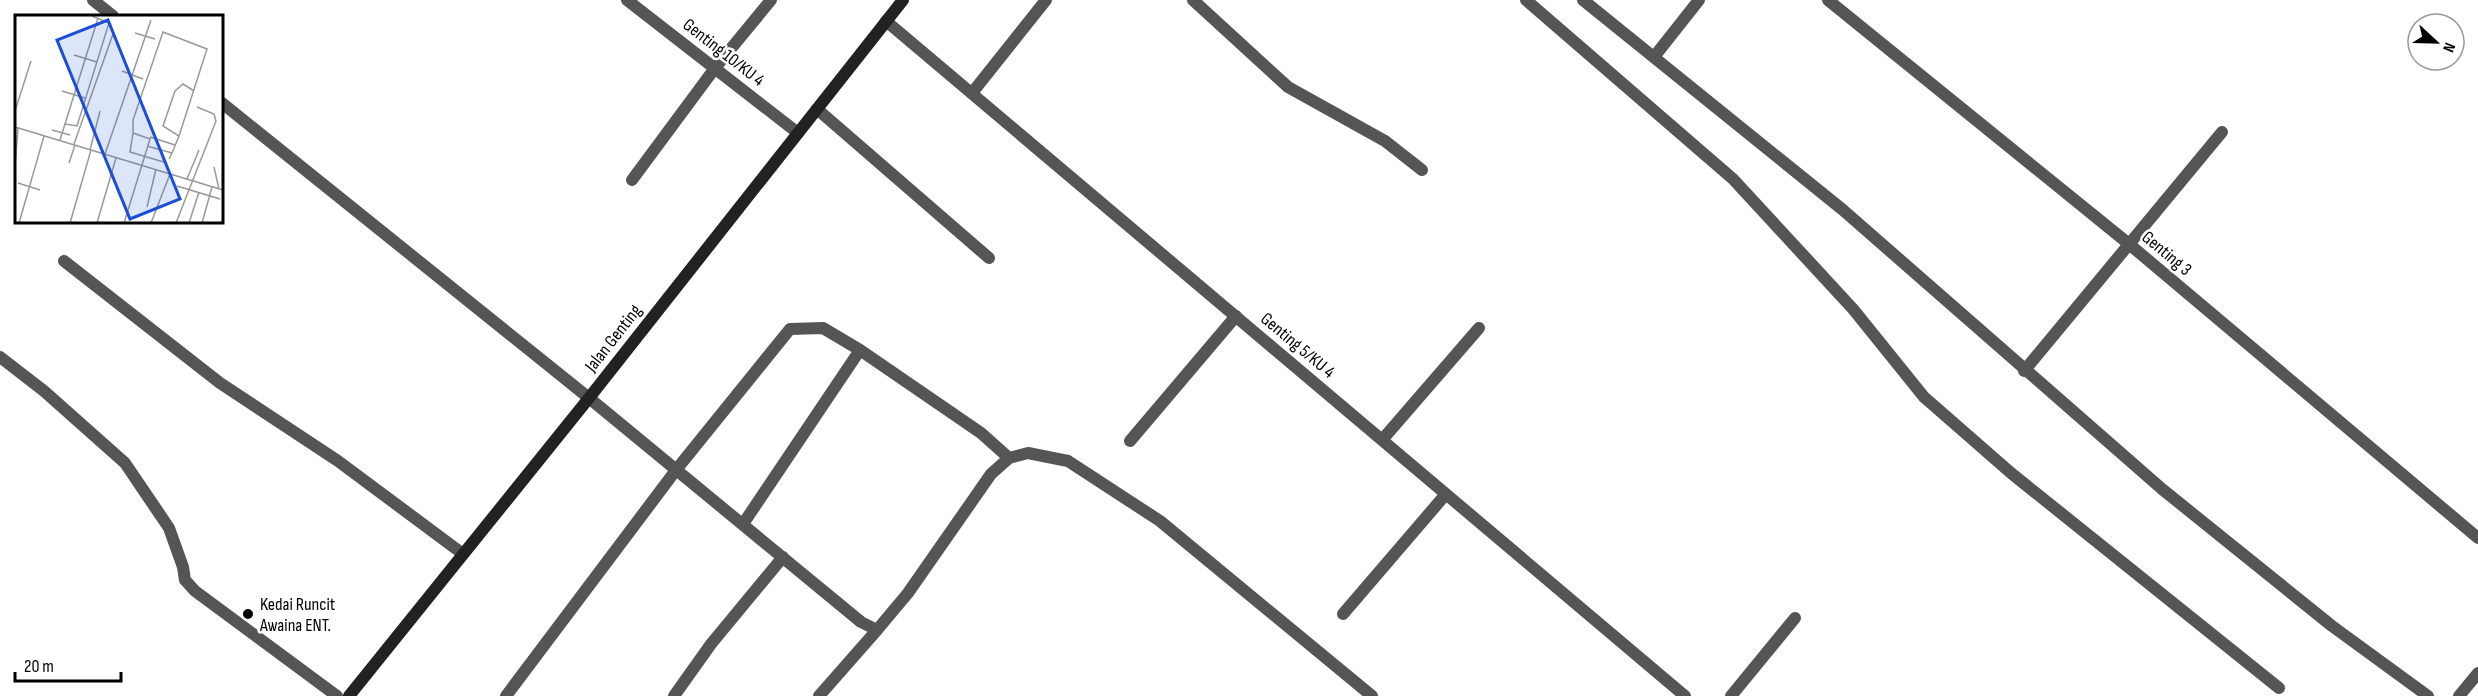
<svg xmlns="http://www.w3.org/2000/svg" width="2478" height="696" viewBox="0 0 2478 696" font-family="'Sofia Sans Condensed',sans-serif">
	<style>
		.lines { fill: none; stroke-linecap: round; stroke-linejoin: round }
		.lane { stroke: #555; stroke-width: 12 }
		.street { stroke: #555; stroke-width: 12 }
		.secondary { stroke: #222; stroke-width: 12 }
		.poi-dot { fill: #000; stroke: #fff; stroke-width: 2 }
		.labels { text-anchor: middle; stroke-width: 5; stroke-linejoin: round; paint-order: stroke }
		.street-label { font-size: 18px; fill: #000; stroke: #fff }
		.poi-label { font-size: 18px; fill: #000; stroke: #fff; text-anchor: start }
		.inset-road { fill: none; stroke: #999; stroke-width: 1.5 }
		.view { fill: #1d4ed8; fill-opacity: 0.15; stroke: #1d4ed8; stroke-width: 3 }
		.inset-edge { fill: none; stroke: #000; stroke-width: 3 }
	</style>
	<rect width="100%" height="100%" fill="#fff"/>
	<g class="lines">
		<path class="lane" d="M 1526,0 L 1733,179 L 1853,309 L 1924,397 L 2011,473 L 2279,688
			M 632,180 L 715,68 L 771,0
			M 589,398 L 861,622 L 877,630 L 908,593 L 991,474 L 1009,458 L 1028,453 L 1068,461 L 1160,521 L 1372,696
			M 743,524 L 860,350
			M 506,696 L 676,470 L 790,329 L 823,328 L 860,350 L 981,433 L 1009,458
			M 674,696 L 711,644 L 783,557
			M 819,696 L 877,630"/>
		<path class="street" d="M 93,0 L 113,16
			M 627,0 L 798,133
			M 1193,0 L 1288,87 L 1385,141 L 1422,170
			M 1583,0 L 1843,210 L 2162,489 L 2332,626 L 2428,696
			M 1828,0 L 2129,244 L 2478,538
			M 886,21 L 1685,696
			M 1654,57 L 1699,0
			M 972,93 L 1046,0
			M 222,103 L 589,398
			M 817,109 L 989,258
			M 64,261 L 220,383 L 338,461 L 463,554
			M 0,357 L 44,391 L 125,463 L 169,528 L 183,567 L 185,580 L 195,591 L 337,696
			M 2024,371 L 2222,132
			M 1382,440 L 1479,328
			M 1130,441 L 1236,316
			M 1343,614 L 1446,494
			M 1731,696 L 1795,618
			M 2459,696 L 2478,673"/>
		<path class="secondary" d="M 349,696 L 589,398 L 903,0"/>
	</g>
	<circle class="poi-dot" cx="248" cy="614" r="6"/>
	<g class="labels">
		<g class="street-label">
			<text transform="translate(724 52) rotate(38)" y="6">Genting 10/KU 4</text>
			<text transform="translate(2167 253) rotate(40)" y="6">Genting 3</text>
			<text transform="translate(613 338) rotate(-52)" y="6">Jalan Genting</text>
			<text transform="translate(1298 345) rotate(40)" y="6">Genting 5/KU 4</text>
		</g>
		<g class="poi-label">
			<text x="260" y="610">Kedai Runcit<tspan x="260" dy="21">Awaina ENT.</tspan></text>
		</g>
	</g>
	<g transform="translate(15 15)">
		<rect width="208" height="208" fill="#fff"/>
		<path class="inset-road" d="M 120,18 L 140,24M 59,40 L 82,47M 107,56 L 128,64M 47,76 L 70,83M 0,96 L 16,46M 50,109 L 62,111 L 94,8 L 77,1M 0,112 L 208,175M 37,115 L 55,120M 118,118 L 115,137 L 152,148M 135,122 L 160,130M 45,125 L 83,3M 59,129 L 98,19M 132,131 L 157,138 L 154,144M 75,135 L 85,96M 157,138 L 164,121 L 148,111 L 160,76 L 168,69 L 179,76M 90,139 L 136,5M 54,148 L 60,130M 0,150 L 3,113M 199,152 L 204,174M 172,164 L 184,135M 3,168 L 25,175M 162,171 L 205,184M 132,192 L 141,154M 4,208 L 29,121M 55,208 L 76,135M 82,208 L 101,143M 109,208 L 135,124 L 118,118 L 118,105 L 148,17 L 192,34 L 164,121M 136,208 L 155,159M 161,208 L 201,106 L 199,99 L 182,92M 174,208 L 184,177M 187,208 L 197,172"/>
		<path class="view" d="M 93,5 L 165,184 L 115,204 L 42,25 Z"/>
		<rect width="208" height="208" class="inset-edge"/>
	</g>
	<g transform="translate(2436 42) rotate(112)"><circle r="28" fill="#ffffff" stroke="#999999" stroke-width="1.5"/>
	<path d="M0-4.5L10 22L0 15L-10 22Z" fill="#000000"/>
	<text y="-9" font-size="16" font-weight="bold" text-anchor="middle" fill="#000000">N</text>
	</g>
	<path d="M15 672v9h106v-9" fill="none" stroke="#000000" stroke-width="3"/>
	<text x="24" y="672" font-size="18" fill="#000000" stroke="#ffffff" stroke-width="4.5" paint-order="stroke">20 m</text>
</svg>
